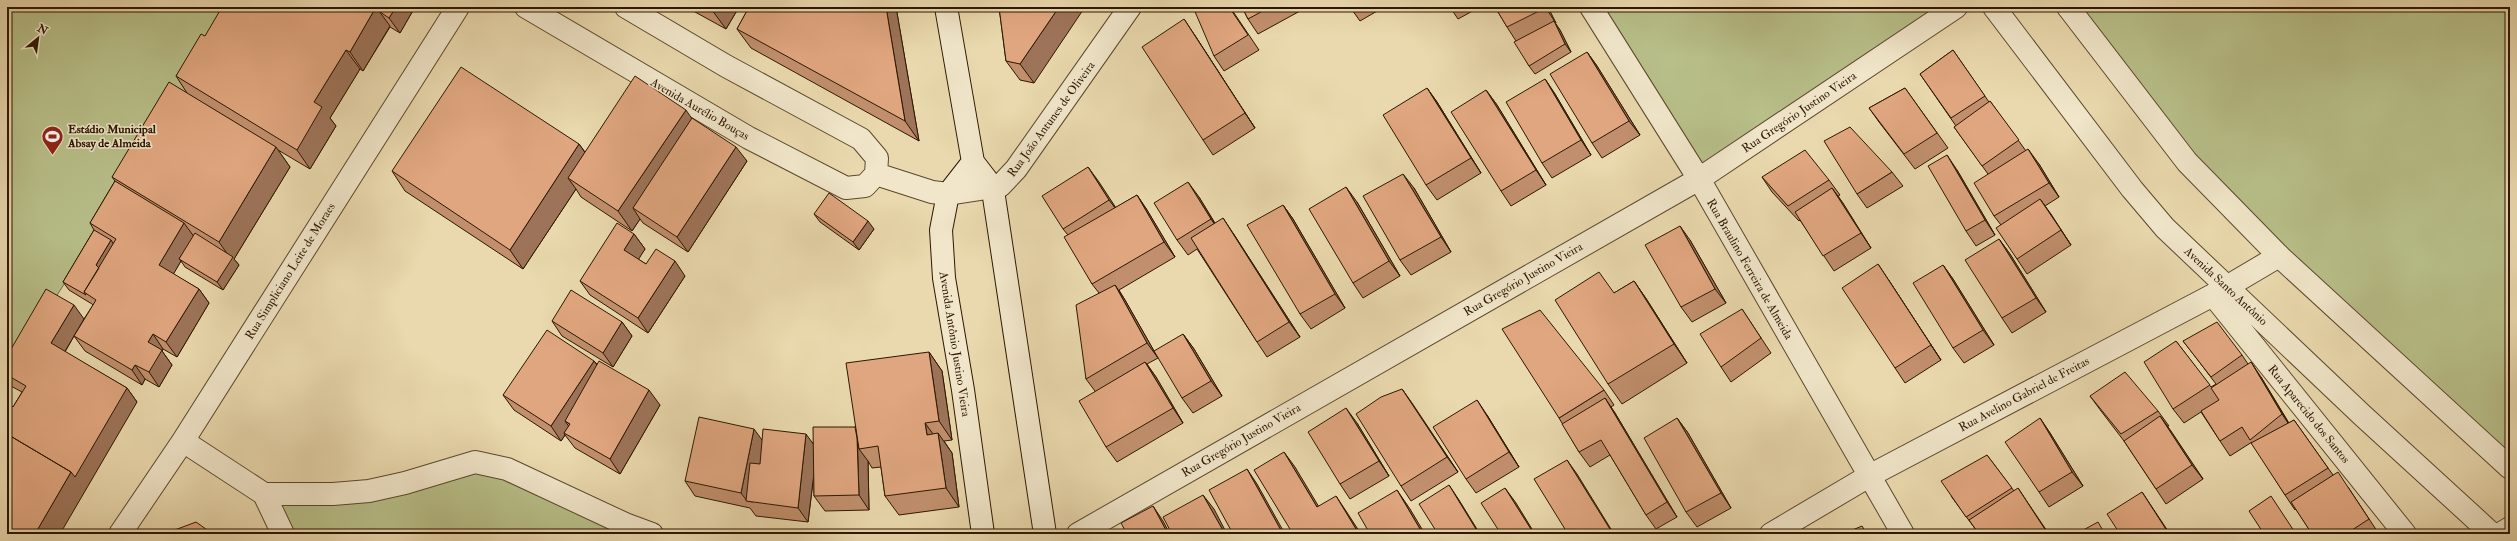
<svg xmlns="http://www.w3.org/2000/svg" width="2517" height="541" viewBox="0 0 2517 541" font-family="'IM FELL Double Pica',serif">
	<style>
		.green { fill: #b8bf89; stroke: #726b44 }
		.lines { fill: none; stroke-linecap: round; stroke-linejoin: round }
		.minor-casing { stroke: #5c482c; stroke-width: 24 }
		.tertiary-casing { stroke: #5c482c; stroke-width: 24 }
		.secondary-casing { stroke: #2d1700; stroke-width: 24 }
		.minor { stroke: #f1e6ca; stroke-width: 22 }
		.tertiary { stroke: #f1e6ca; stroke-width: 22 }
		.secondary { stroke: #f1e6ca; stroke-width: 22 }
		.wall { fill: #c18f6d; stroke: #2d1700 }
		.shaded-wall { fill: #9d7459; stroke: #2d1700 }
		.building { fill: #e0a67f; stroke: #2d1700 }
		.labels { text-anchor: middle; stroke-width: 3; stroke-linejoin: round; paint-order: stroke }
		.street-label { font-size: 12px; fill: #2d1700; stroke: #f1e6ca }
		.poi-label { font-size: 12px; font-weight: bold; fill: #2d1700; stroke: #f1e6ca; text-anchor: start }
	</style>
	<rect width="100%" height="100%" fill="#ead9ae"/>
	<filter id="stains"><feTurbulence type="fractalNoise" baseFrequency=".005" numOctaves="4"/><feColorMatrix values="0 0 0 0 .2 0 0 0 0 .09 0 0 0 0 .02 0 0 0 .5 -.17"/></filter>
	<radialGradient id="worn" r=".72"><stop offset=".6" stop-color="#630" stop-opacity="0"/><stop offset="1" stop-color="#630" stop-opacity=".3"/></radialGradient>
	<path class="green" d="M 7,7 L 240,7 L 7,374 Z
		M 1591,7 L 1956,7 L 1699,179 Z
		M 2072,7 L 2510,7 L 2510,473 L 2279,256 Z
		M 500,469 L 632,534 L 292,534 L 281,509 L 287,497 L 423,482 Z"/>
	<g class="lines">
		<defs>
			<path id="minor" d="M 526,7 L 749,138 L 846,188 L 865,186 L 876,174 L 877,158 L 861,139 L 726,66 L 626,7
				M 1591,7 L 1699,179 L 1903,534
				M 876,174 L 932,192 L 948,194 L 1000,186 L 1016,169 L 1130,7
				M 2213,295 L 2405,534
				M 183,441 L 264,494 L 283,534
				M 264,494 L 333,494 L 369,491 L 405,483 L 475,462 L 507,469 L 625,524 L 652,534
				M 120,534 L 183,441 L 458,7
				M 1078,534 L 1699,179 L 1956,7
				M 1771,534 L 1869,476 L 2213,295 L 2279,256
				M 2500,534 L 2510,528"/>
			<path id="tertiary" d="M 1994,7 L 2132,189 L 2165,228 L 2362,415 L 2492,534
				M 2068,7 L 2187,162 L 2279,256 L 2510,468"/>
			<path id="secondary" d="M 946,7 L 973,162 L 993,188 L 994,197 L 1045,534
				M 973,162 L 948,194 L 941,230 L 944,278 L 963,390 L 983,534"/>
		</defs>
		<use href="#minor" class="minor-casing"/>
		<use href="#tertiary" class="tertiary-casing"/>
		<use href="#secondary" class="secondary-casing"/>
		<use href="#minor" class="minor"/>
		<use href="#tertiary" class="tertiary"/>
		<use href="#secondary" class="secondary"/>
	</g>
	<path class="wall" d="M 415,7 L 400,33 L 390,27 L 363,71 L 360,69 L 330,118 L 336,126 L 310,169 L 278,150 L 290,167 L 234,259 L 239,265 L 223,290 L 185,267 L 181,261 L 173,274 L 199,289 L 209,303 L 177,357 L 163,349 L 162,351 L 172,365 L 159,387 L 145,379 L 142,385 L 85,351 L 74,336 L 65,352 L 127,388 L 137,402 L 13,407 L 22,392 L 9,385 L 7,382 L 7,356 L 84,319 L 93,305 L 92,304 L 69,290 L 63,282 L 94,230 L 90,223 L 115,181 L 112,177 L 187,93 L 176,76 L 205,36 Z
		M 686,7 L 739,7 L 726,29 Z
		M 749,7 L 896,7 L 919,141 L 751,48 L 737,29 Z
		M 999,7 L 1034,83 L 1020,80 L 1006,61 Z
		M 1230,7 L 1259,50 L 1224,71 L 1214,56 Z
		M 1242,7 L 1297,7 L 1300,11 L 1258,34 L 1248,19 Z
		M 1350,7 L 1384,7 L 1360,21 Z
		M 1450,7 L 1480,7 L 1458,19 Z
		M 1495,7 L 1548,7 L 1555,23 L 1560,30 L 1571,52 L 1535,74 L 1529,66 L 1516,41 L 1507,27 Z
		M 1194,34 L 1255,128 L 1213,155 L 1203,140 Z
		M 1953,50 L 1989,102 L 1990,101 L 2026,151 L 2039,164 L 2059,197 L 2045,206 L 2071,245 L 2027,274 L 2017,259 L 2001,225 L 1994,216 L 1988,174 L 1954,127 L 1956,126 L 1920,74 Z
		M 1587,52 L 1597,66 L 1640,135 L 1602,158 L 1592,143 Z
		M 1545,79 L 1555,94 L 1591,155 L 1552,178 L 1542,163 Z
		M 1427,88 L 1437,102 L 1481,173 L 1437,200 L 1426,185 Z
		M 1905,88 L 1948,148 L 1915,169 L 1879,122 L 1869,108 Z
		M 1486,90 L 1497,105 L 1546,185 L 1511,206 L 1501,191 Z
		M 691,118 L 747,161 L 688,252 L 643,223 L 640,219 L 632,231 L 581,197 L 576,189 L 523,269 L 405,191 L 392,171 L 579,144 L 585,152 Z
		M 1088,167 L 1115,208 L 1137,195 L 1147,210 L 1175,257 L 1119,290 L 1125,300 L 1158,358 L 1147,364 L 1156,377 L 1183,423 L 1117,462 L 1106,447 L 1095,391 L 1086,379 L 1099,293 L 1092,284 L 1068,235 L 1063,229 Z
		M 1957,170 L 1995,235 L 1976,246 L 1966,231 Z
		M 1892,172 L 1903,186 L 1867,208 L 1857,194 Z
		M 1762,177 L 1829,180 L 1840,195 L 1838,196 L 1871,248 L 1834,271 L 1800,220 L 1799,221 L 1772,192 Z
		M 1414,188 L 1451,252 L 1411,275 L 1400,260 Z
		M 1199,197 L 1215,223 L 1233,233 L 1300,337 L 1267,357 L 1257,342 L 1197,249 L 1188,255 L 1177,240 Z
		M 1357,202 L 1400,276 L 1363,298 L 1353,283 Z
		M 1283,205 L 1293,219 L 1345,308 L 1311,329 L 1300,314 Z
		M 814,214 L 874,229 L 859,250 L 820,222 Z
		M 634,234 L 645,249 L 638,259 L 646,264 L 685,276 L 648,333 L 590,295 L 580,281 Z
		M 1999,239 L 2010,254 L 2046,312 L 2012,333 L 2002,318 Z
		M 1690,240 L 1726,303 L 1692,322 L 1681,307 Z
		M 1943,265 L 1953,279 L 1994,345 L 1964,363 L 1953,348 Z
		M 1888,279 L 1941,360 L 1905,383 L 1895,368 Z
		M 1634,281 L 1647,300 L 1687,363 L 1622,404 L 1608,384 L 1614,293 Z
		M 1742,309 L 1771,353 L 1731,382 L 1721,367 Z
		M 552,321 L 622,322 L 632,336 L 613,367 L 562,336 Z
		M 1183,334 L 1194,349 L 1222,396 L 1193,413 L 1182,398 Z
		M 2176,341 L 2211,387 L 2216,384 L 2194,355 L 2183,341 L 2242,355 L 2248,364 L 2261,377 L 2289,423 L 2294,420 L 2333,475 L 2348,487 L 2379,534 L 2312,534 L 2296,509 L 2295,510 L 2285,495 L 2252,442 L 2230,456 L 2220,441 L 2201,412 L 2184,423 L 2173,409 Z
		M 929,352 L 942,371 L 952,440 L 944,441 L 952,453 L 959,507 L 899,515 L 885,496 L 881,467 L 872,468 L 868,461 L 869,510 L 825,511 L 814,496 L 814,474 L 808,522 L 756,516 L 750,508 L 695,496 L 685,481 L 762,440 L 813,443 L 855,427 Z
		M 594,361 L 597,364 L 660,405 L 620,474 L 575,448 L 565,435 L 561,441 L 514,410 L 503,395 Z
		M 1402,389 L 1458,472 L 1411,501 L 1401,486 Z
		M 1604,390 L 1614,405 L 1611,407 L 1615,413 L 1677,517 L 1656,529 L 1646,515 L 1610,455 L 1590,467 L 1579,452 L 1559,418 Z
		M 2090,396 L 2158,411 L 2169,426 L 2167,426 L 2203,479 L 2166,504 L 2124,441 L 2101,411 Z
		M 1487,415 L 1519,467 L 1476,493 L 1466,479 Z
		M 1677,418 L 1688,433 L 1731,508 L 1697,527 L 1686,512 Z
		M 2040,418 L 2050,433 L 2083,486 L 2049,507 L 2039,492 Z
		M 1357,423 L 1389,476 L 1350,499 L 1340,484 Z
		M 1987,455 L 2014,491 L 2028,503 L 1979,534 L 1951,496 Z"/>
	<path class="shaded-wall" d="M 376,7 L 390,26 L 363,71 L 350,52 Z
		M 396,7 L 415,7 L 400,33 L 389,18 Z
		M 714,7 L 739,7 L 726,29 L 712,10 Z
		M 886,7 L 896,7 L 919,141 L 905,121 Z
		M 1059,7 L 1085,7 L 1034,83 L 1020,64 Z
		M 1545,7 L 1548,7 L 1556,23 Z
		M 1184,19 L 1194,34 L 1255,128 L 1245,113 Z
		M 1554,21 L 1560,30 L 1571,52 L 1565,44 Z
		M 346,50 L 360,69 L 330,118 L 336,126 L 310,169 L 297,150 L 314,102 Z
		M 1587,52 L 1597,66 L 1640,135 L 1629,121 Z
		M 1545,79 L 1555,94 L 1591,155 L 1581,140 Z
		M 1427,88 L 1437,102 L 1481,173 L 1471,158 Z
		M 1486,90 L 1497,105 L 1546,185 L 1536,170 Z
		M 686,110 L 699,129 L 633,208 L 640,219 L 632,231 L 618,211 Z
		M 579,144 L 593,164 L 568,178 L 576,189 L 523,269 L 510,250 Z
		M 276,147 L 290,167 L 234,259 L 239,265 L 223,290 L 217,282 L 231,259 L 219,242 Z
		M 736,147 L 747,161 L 688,252 L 677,237 Z
		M 2028,149 L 2039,164 L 2059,197 L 2049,183 Z
		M 1947,155 L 1957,170 L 1995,235 L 1985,220 Z
		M 1088,167 L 1099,182 L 1120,214 L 1109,200 Z
		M 1403,174 L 1414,188 L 1451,252 L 1441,237 Z
		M 1188,182 L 1199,197 L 1221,234 L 1211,219 Z
		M 1346,187 L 1357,202 L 1400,276 L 1389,261 Z
		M 1832,188 L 1843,203 L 1871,248 L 1861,233 Z
		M 1137,195 L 1147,210 L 1175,257 L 1164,242 Z
		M 2040,199 L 2051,214 L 2071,245 L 2061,230 Z
		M 1283,205 L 1293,219 L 1345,308 L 1335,294 Z
		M 1223,218 L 1233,233 L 1300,337 L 1289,322 Z
		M 868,221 L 874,229 L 859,250 L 853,242 Z
		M 184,223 L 195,238 L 179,259 L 181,261 L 170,280 L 159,265 Z
		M 1680,226 L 1690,240 L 1726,303 L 1715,289 Z
		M 634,234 L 645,249 L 635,265 L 624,250 Z
		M 1999,239 L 2010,254 L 2046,312 L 2036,298 Z
		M 111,240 L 116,248 L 101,274 L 96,265 Z
		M 675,261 L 685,276 L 648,333 L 638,318 Z
		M 1878,264 L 1888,279 L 1941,360 L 1931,345 Z
		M 1943,265 L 1953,279 L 1994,345 L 1983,330 Z
		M 1634,281 L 1647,300 L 1687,363 L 1674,344 Z
		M 1115,285 L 1125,300 L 1158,358 L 1147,343 Z
		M 199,289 L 209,303 L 177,357 L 166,342 Z
		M 74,305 L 84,319 L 61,358 L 51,343 Z
		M 622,322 L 632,336 L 613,367 L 603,353 Z
		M 153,334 L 163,349 L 162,351 L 172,365 L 159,387 L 149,372 L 148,342 Z
		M 1183,334 L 1194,349 L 1222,396 L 1211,381 Z
		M 929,352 L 942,371 L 952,440 L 939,421 Z
		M 594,361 L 605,376 L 570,424 L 565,421 L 570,428 L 564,433 L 565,435 L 561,441 L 551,426 Z
		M 1145,362 L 1156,377 L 1183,423 L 1173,408 Z
		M 2251,362 L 2261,377 L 2292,429 L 2282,414 Z
		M 135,365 L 145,379 L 142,385 L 132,370 Z
		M 127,388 L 137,402 L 60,534 L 35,534 L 71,472 Z
		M 1402,389 L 1412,403 L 1458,472 L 1447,457 Z
		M 649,390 L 660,405 L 620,474 L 610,459 Z
		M 1605,398 L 1615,413 L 1677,517 L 1667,502 Z
		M 1477,400 L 1487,415 L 1519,467 L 1509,452 Z
		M 1346,408 L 1357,423 L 1389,476 L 1379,461 Z
		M 2160,416 L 2171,431 L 2203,479 L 2192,465 Z
		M 1677,418 L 1688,433 L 1731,508 L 1721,493 Z
		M 2040,418 L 2050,433 L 2083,486 L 2072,472 Z
		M 925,423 L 939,442 L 927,435 Z
		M 857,427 L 859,449 L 868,461 L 869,510 L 859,495 Z
		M 754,429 L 765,444 L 753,502 L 747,501 L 741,493 Z
		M 938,433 L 952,453 L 959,507 L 946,488 Z
		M 806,434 L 817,449 L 808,522 L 798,508 Z
		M 1284,452 L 1295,467 L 1328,522 L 1317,507 Z
		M 1567,460 L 1577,474 L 1614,534 L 1613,534 Z
		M 1247,469 L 1257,484 L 1285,534 L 1283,534 Z
		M 1449,485 L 1459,500 L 1480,534 L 1479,534 Z
		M 1505,488 L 1516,503 L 1535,534 L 1534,534 Z
		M 2018,488 L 2028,503 L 2049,534 L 2048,534 Z
		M 1397,490 L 1410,509 L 1425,534 L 1423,534 Z
		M 2142,492 L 2170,534 L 2169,534 Z
		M 1203,495 L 1214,509 L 1227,534 L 1225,534 Z
		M 1336,496 L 1346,511 L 1361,534 L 1359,534 Z
		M 1153,506 L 1163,521 L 1170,534 L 1168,534 Z"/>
	<path class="building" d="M 222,7 L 376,7 L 350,52 L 346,50 L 314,102 L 322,107 L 297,150 L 176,76 L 201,34 L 205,36 Z
		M 376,7 L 396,7 L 389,18 L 380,12 Z
		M 707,7 L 714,7 L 712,10 Z
		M 749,7 L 886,7 L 905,121 L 737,29 Z
		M 999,7 L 1059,7 L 1020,64 L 1006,61 Z
		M 1193,7 L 1229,7 L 1248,35 L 1214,56 Z
		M 1242,7 L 1270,7 L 1248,19 Z
		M 1495,7 L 1545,7 L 1545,8 L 1507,27 Z
		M 1184,19 L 1245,113 L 1203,140 L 1142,47 Z
		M 1554,21 L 1565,44 L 1529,66 L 1514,42 Z
		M 1953,50 L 1985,96 L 1951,118 L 1920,74 Z
		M 1587,52 L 1629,121 L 1592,143 L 1550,74 Z
		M 461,67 L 579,144 L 510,250 L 392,171 Z
		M 635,76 L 686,110 L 618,211 L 568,178 Z
		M 1545,79 L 1581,140 L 1542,163 L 1506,102 Z
		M 169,82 L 276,147 L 219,242 L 112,177 Z
		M 1427,88 L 1471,158 L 1426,185 L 1383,115 Z
		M 1905,88 L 1937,133 L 1904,154 L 1869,108 Z
		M 1486,90 L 1536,170 L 1501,191 L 1451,112 Z
		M 1990,101 L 2019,140 L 1982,166 L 1954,127 Z
		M 692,118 L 736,147 L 677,237 L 633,208 Z
		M 1850,127 L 1892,172 L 1857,194 L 1824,141 Z
		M 2028,149 L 2049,183 L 1994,216 L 1974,183 Z
		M 1805,150 L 1829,180 L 1788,206 L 1762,177 Z
		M 1947,155 L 1985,220 L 1966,231 L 1928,166 Z
		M 1088,167 L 1109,200 L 1063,229 L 1042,196 Z
		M 1403,174 L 1441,237 L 1400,260 L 1363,196 Z
		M 115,181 L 184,223 L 159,265 L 199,289 L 166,342 L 153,334 L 148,342 L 162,350 L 149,372 L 135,365 L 132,370 L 74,336 L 96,300 L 84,292 L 116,239 L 90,223 Z
		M 1188,182 L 1211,219 L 1177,240 L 1154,203 Z
		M 1346,187 L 1389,261 L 1353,283 L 1309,209 Z
		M 1832,188 L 1861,233 L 1823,256 L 1795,212 Z
		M 829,193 L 868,221 L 853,242 L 814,214 Z
		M 1137,195 L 1164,242 L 1092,284 L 1064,237 Z
		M 2040,199 L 2061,230 L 2017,259 L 1996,228 Z
		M 1283,205 L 1335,294 L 1300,314 L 1247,225 Z
		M 1223,218 L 1289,322 L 1257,342 L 1191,238 Z
		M 617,223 L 634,234 L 624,250 L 646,264 L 656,249 L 675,261 L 638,318 L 580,281 Z
		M 1680,226 L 1715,289 L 1681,307 L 1645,245 Z
		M 94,230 L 111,240 L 96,265 L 99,268 L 84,292 L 86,295 L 63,282 Z
		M 195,233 L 233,257 L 217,282 L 179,259 Z
		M 1999,239 L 2036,298 L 2002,318 L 1965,260 Z
		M 1878,264 L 1931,345 L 1895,368 L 1842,288 Z
		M 1943,265 L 1983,330 L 1953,348 L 1913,283 Z
		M 1599,272 L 1614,293 L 1634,281 L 1674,344 L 1608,384 L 1555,300 Z
		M 1115,285 L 1147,343 L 1086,379 L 1076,305 Z
		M 46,289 L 74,305 L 51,343 L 127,388 L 75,477 L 71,472 L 7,434 L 7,409 L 10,404 L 13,407 L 26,386 L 7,375 L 7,356 Z
		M 571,290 L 622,322 L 603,353 L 552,321 Z
		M 1742,309 L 1761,338 L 1721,367 L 1700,334 Z
		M 1540,310 L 1604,390 L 1559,418 L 1502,329 Z
		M 2217,322 L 2242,355 L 2211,377 L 2183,341 Z
		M 547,330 L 594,361 L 551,426 L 503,395 Z
		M 1183,334 L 1211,381 L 1182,398 L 1154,351 Z
		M 2176,341 L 2210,385 L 2173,409 L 2144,362 Z
		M 929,352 L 939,421 L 925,423 L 927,435 L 938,433 L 946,488 L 885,496 L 878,446 L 859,449 L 846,363 Z
		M 599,361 L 649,390 L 610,459 L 564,433 L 570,424 L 565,421 Z
		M 1145,362 L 1173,408 L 1106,447 L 1079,401 Z
		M 2251,362 L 2282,414 L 2250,440 L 2242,427 L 2220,441 L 2201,411 L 2219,400 L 2211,388 Z
		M 2125,372 L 2158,411 L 2121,434 L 2090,396 Z
		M 1402,389 L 1447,457 L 1401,486 L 1356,414 L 1381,397 Z
		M 1605,398 L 1667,502 L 1646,515 L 1601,440 L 1579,452 L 1562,424 Z
		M 1477,400 L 1509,452 L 1466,479 L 1433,427 Z
		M 1346,408 L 1379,461 L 1340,484 L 1308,432 Z
		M 2160,416 L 2192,465 L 2156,489 L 2124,441 Z
		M 699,417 L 754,429 L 741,493 L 685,481 Z
		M 1677,418 L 1721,493 L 1686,512 L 1644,438 Z
		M 2040,418 L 2072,472 L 2039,492 L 2005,442 Z
		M 2294,420 L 2328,468 L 2285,495 L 2251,443 Z
		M 813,427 L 855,427 L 857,438 L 859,495 L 814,496 Z
		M 763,429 L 806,434 L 798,508 L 746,501 L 750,463 L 760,464 Z
		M 7,434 L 71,472 L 35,534 L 7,534 Z
		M 1284,452 L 1317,507 L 1336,496 L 1359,534 L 1293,534 L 1254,470 Z
		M 1987,455 L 2012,488 L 1966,517 L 1941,481 Z
		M 1567,460 L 1613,534 L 1568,534 L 1534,479 Z
		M 1247,469 L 1283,534 L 1233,534 L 1209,490 Z
		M 2338,472 L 2369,519 L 2346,534 L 2312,534 L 2291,502 Z
		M 1449,485 L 1479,534 L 1438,534 L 1419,504 Z
		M 1505,488 L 1534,534 L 1501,534 L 1481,503 Z
		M 2018,488 L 2048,534 L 1979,534 L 1969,520 Z
		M 1397,490 L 1423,534 L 1370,534 L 1358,513 Z
		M 2142,492 L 2169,534 L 2120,534 L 2107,514 Z
		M 1203,495 L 1225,534 L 1172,534 L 1163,517 Z
		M 2271,496 L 2296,534 L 2264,534 L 2249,511 Z
		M 1153,506 L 1168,534 L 1127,534 L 1121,523 Z
		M 196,522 L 213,534 L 164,534 Z
		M 2098,522 L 2105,534 L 2076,534 Z
		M 1862,526 L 1867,534 L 1843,534 Z
		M 2233,531 L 2235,534 L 2228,534 Z"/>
	<defs>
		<symbol id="stadium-pin" viewBox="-11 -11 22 30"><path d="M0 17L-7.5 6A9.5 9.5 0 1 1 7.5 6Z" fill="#8f2418" stroke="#f1e6ca"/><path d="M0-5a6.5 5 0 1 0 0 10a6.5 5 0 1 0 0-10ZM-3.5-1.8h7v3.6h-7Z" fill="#fff"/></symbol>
	</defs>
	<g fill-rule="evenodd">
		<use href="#stadium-pin" x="40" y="124" width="25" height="34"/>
	</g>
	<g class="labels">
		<g class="street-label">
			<text transform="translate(700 109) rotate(30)" y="4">Avenida Aurélio Bouças</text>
			<text transform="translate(1799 112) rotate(-34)" y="4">Rua Gregório Justino Vieira</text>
			<text transform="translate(1051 119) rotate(-54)" y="4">Rua João Antunes de Oliveira</text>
			<text transform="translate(1750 269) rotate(60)" y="4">Rua Braulino Ferreira de Almeida</text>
			<text transform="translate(290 271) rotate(-58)" y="4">Rua Simpliciano Leite de Moraes</text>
			<text transform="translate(1523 279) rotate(-30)" y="4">Rua Gregório Justino Vieira</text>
			<text transform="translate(2226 286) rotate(43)" y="4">Avenida Santo Antônio</text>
			<text transform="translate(955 344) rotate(81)" y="4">Avenida Antônio Justino Vieira</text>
			<text transform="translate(2024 394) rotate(-28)" y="4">Rua Avelino Gabriel de Freitas</text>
			<text transform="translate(2309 414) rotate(51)" y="4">Rua Aparecido dos Santos</text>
			<text transform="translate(1241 440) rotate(-30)" y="4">Rua Gregório Justino Vieira</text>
		</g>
		<g class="poi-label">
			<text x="68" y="133">Estádio Municipal<tspan x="68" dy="14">Absay de Almeida</tspan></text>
		</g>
	</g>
	<rect width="2517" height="541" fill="none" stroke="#ead9ae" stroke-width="24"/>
	<rect x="8" y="8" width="2501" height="525" fill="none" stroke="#2d1700" stroke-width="2"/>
	<rect x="12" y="12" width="2493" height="517" fill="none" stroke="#2d1700"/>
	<g transform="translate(38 38) rotate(29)" stroke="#f1e6ca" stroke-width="3" paint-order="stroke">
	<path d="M0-3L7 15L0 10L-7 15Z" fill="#2d1700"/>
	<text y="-6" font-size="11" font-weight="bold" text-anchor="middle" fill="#2d1700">N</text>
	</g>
	<rect width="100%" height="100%" filter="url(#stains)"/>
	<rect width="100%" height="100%" fill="url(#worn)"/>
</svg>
